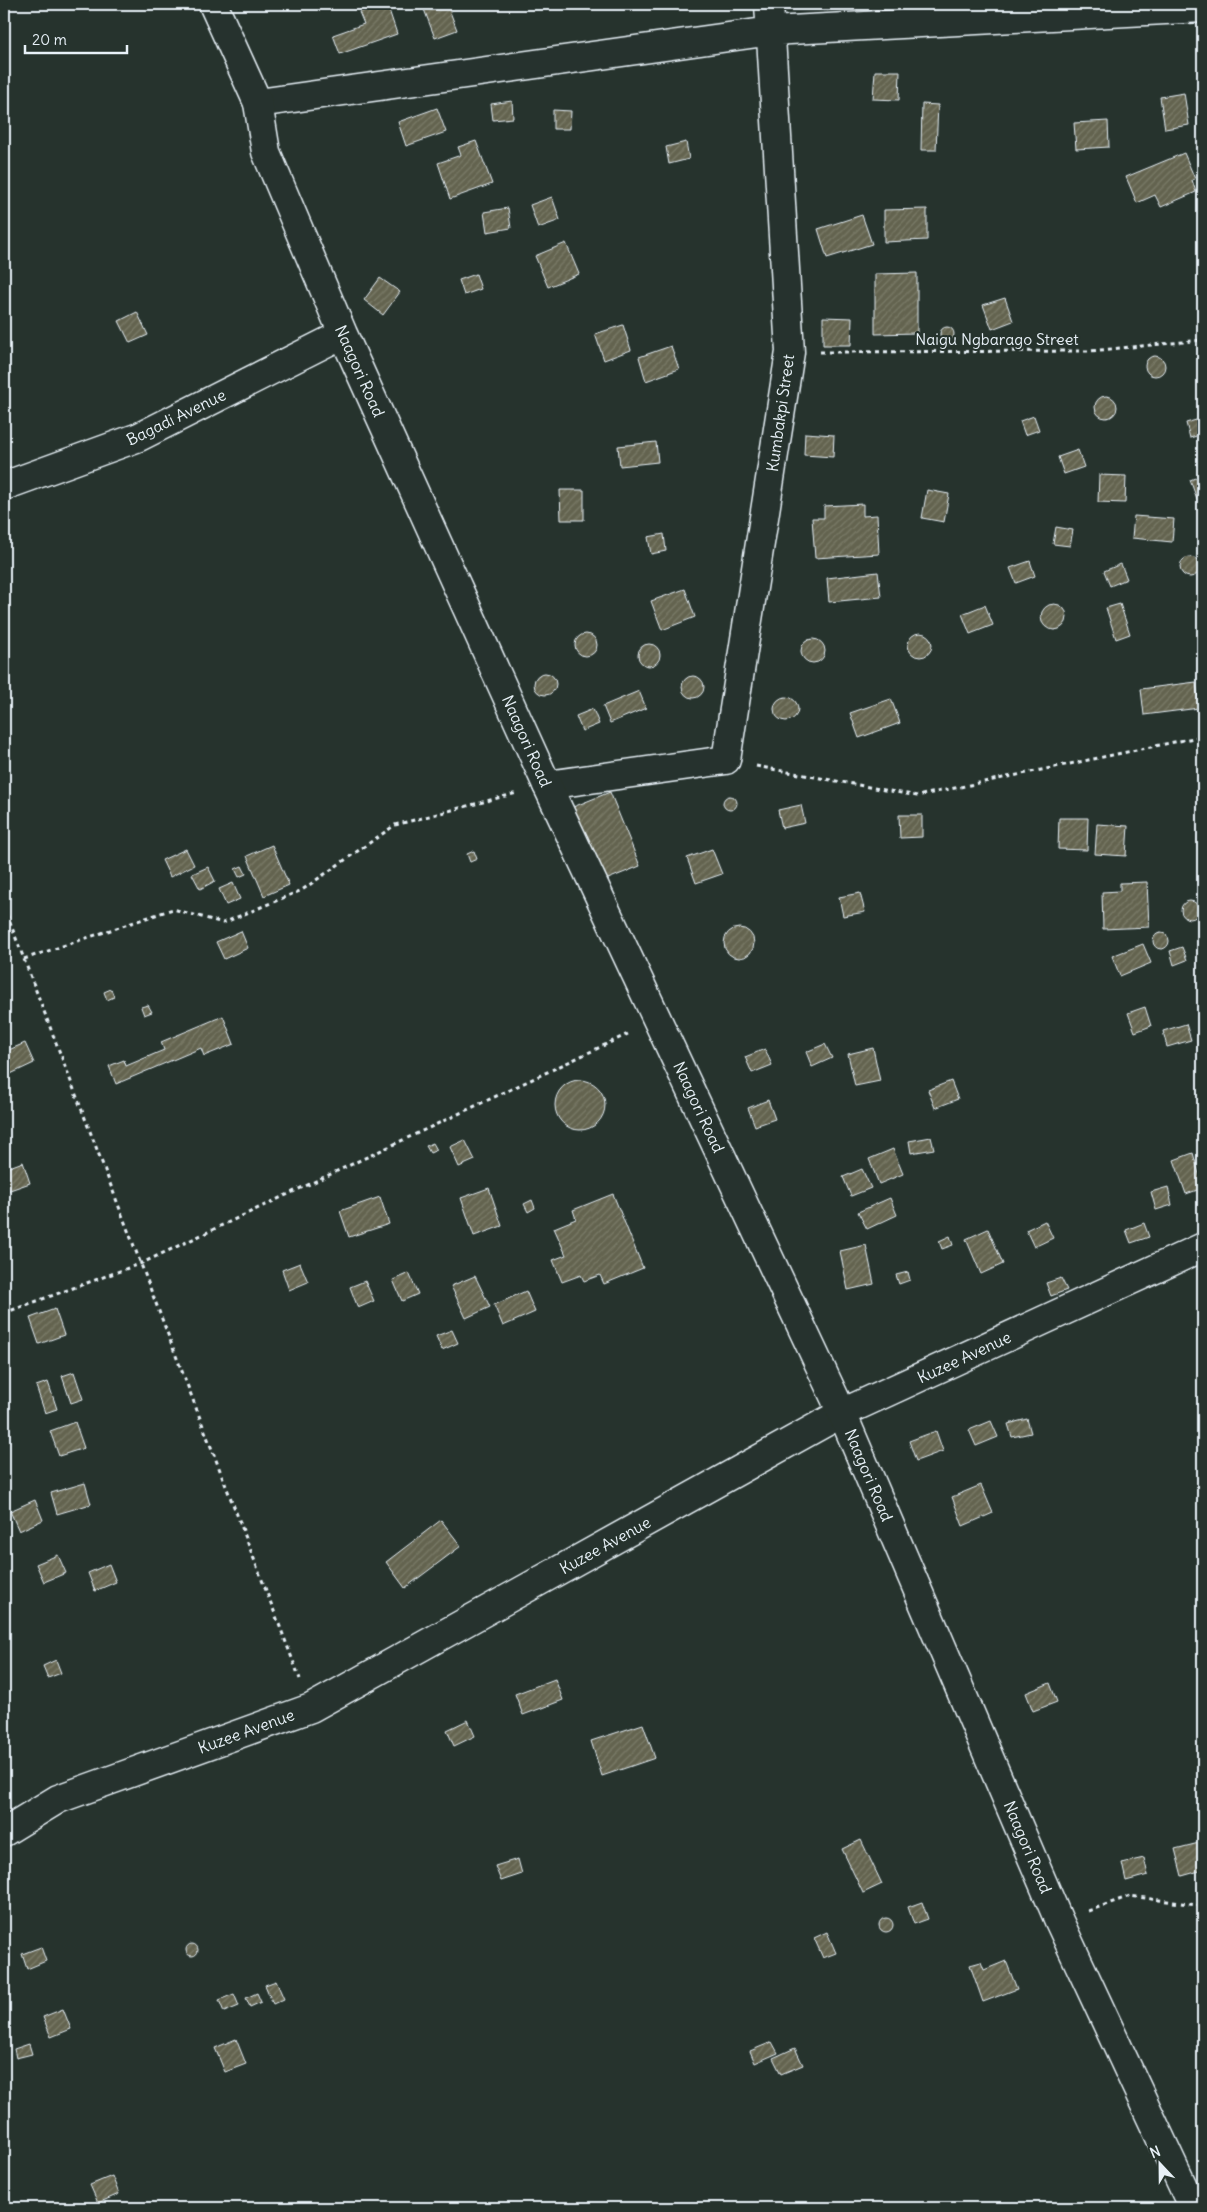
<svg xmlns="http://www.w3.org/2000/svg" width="1207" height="2212" viewBox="0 0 1207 2212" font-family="Delius,sans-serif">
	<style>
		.building { fill: url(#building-hatch); stroke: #e8f1f8 }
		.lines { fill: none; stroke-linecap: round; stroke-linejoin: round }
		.minor-casing { stroke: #e8f1f8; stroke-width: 31 }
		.tertiary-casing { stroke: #e8f1f8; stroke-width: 31 }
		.path { stroke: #e8f1f8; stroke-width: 3; stroke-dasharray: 4 4; stroke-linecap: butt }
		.minor { stroke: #26332d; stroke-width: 28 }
		.tertiary { stroke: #26332d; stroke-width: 28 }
		.labels { text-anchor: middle; stroke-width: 4; stroke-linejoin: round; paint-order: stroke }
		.street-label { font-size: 16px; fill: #e8f1f8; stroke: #26332d }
	</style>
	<defs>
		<pattern id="building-hatch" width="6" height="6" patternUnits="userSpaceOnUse" patternTransform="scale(1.25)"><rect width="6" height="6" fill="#64644f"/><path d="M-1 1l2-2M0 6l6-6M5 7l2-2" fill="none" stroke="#7a7b69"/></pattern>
	</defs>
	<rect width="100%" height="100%" fill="#26332d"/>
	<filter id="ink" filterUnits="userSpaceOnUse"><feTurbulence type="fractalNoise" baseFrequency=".02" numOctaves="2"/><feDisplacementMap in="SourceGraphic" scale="10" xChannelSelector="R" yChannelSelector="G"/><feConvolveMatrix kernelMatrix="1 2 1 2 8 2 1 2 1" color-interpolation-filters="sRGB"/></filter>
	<g filter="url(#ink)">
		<path class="building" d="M 387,4 L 397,34 L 340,54 L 333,35 L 364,24 L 359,12 Z
			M 422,4 L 447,4 L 457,30 L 435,38 Z
			M 822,4 L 854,4 L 824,10 Z
			M 875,71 L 900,71 L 899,100 L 873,99 Z
			M 1184,93 L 1189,125 L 1165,129 L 1160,97 Z
			M 512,101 L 513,118 L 493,120 L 491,104 Z
			M 922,104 L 938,105 L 936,150 L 921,150 Z
			M 437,108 L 446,132 L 406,146 L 398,122 Z
			M 553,110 L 571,111 L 570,129 L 553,129 Z
			M 1108,121 L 1109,147 L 1076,149 L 1074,123 Z
			M 476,141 L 492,184 L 450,199 L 438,163 L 461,155 L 458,147 Z
			M 686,142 L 689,159 L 669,164 L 666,147 Z
			M 1184,153 L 1195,179 L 1192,180 L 1196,192 L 1161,207 L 1155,195 L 1137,203 L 1126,177 Z
			M 552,197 L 560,220 L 538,228 L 530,205 Z
			M 508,208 L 511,228 L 487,232 L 484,212 Z
			M 927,209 L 927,240 L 884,242 L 884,210 Z
			M 862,215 L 872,244 L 827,258 L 818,229 Z
			M 566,243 L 579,274 L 548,287 L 535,256 Z
			M 917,273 L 917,333 L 875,334 L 875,274 Z
			M 476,274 L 481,289 L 464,295 L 459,280 Z
			M 380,278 L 400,292 L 383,315 L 364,300 Z
			M 1005,298 L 1013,321 L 992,329 L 983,305 Z
			M 137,312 L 148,335 L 130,343 L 119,321 Z
			M 823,317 L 852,318 L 851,345 L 823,345 Z
			M 623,325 L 631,350 L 604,360 L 595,334 Z
			M940 334a7 7 0 1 1 14 0a7 7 0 1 1-14 0Z
			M 671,346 L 679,369 L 646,381 L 639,357 Z
			M1145 366a10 10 0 1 1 20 0a10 10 0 1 1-20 0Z
			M1095 407a11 11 0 1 1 22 0a11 11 0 1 1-22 0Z
			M 1034,416 L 1039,430 L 1025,435 L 1020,421 Z
			M 1203,418 L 1203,434 L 1190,438 L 1186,423 Z
			M 805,433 L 834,435 L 833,457 L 804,455 Z
			M 656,442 L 658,462 L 620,466 L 618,446 Z
			M 1078,450 L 1084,467 L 1064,474 L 1058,457 Z
			M 1099,475 L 1126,476 L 1125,503 L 1098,502 Z
			M 1203,475 L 1203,502 L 1199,504 L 1190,480 Z
			M 560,490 L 584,490 L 584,520 L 561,520 Z
			M 927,490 L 949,494 L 944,522 L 922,518 Z
			M 863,504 L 863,516 L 877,515 L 879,554 L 815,558 L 812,518 L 824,518 L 824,506 Z
			M 1134,516 L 1174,519 L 1172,542 L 1132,538 Z
			M 1056,527 L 1073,530 L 1070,546 L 1053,544 Z
			M 664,534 L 666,551 L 651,554 L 648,537 Z
			M1180 567a10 10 0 1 1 20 0a10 10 0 1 1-20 0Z
			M 1030,561 L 1035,576 L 1016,583 L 1010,568 Z
			M 1121,564 L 1127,579 L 1110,586 L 1104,571 Z
			M 878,572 L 881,597 L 829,602 L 827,578 Z
			M 685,589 L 695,617 L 662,630 L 651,601 Z
			M 1120,604 L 1130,634 L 1116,639 L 1106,608 Z
			M1041 617a13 13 0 1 1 26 0a13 13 0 1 1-26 0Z
			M 985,605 L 993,625 L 970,634 L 962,614 Z
			M908 645a12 12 0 1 1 24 0a12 12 0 1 1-24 0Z
			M575 645a11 11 0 1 1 22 0a11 11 0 1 1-22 0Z
			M801 651a12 12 0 1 1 24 0a12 12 0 1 1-24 0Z
			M638 655a11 11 0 1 1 22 0a11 11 0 1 1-22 0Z
			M534 684a11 11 0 1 1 22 0a11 11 0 1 1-22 0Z
			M682 687a11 11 0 1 1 22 0a11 11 0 1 1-22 0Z
			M 1196,682 L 1199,708 L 1144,715 L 1141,689 Z
			M 639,691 L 646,708 L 610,723 L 603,706 Z
			M774 709a12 12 0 1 1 24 0a12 12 0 1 1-24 0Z
			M 891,699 L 900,723 L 859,738 L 850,713 Z
			M 593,709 L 599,724 L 582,731 L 576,716 Z
			M 610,792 L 640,866 L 603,881 L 573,807 Z
			M723 803a7 7 0 1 1 14 0a7 7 0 1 1-14 0Z
			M 801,805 L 805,823 L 782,828 L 778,810 Z
			M 899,815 L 922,815 L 922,837 L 900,838 Z
			M 1059,818 L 1088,818 L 1087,850 L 1058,849 Z
			M 1097,824 L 1128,826 L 1126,856 L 1095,854 Z
			M 272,845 L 289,885 L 264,896 L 247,856 Z
			M 186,849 L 194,865 L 170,877 L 162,860 Z
			M 712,849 L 722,874 L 696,883 L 687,858 Z
			M 474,851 L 477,859 L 470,862 L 467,854 Z
			M 242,866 L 246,874 L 239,877 L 235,869 Z
			M 208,867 L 215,881 L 200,889 L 192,874 Z
			M 1147,882 L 1149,927 L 1103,929 L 1102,892 L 1120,891 L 1120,883 Z
			M 233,883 L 240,899 L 226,905 L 219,889 Z
			M 860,893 L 865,912 L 843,916 L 839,897 Z
			M1181 910a9 9 0 1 1 18 0a9 9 0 1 1-18 0Z
			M724 943a15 15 0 1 1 30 0a15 15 0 1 1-30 0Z
			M 241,931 L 248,948 L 224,959 L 216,942 Z
			M1153 941a8 8 0 1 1 16 0a8 8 0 1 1-16 0Z
			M 1143,944 L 1151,963 L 1120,976 L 1112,956 Z
			M 1182,947 L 1187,960 L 1174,965 L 1170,951 Z
			M 111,989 L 114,997 L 107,1000 L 104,992 Z
			M 148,1005 L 152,1012 L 144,1015 L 141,1007 Z
			M 1145,1007 L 1151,1026 L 1135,1032 L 1128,1013 Z
			M 223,1016 L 234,1044 L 204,1056 L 201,1048 L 116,1084 L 109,1066 L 124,1060 L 126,1066 L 164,1050 L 161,1042 Z
			M 1186,1024 L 1191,1040 L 1167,1047 L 1163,1031 Z
			M 25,1043 L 34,1063 L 4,1077 L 4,1052 Z
			M 825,1044 L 832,1058 L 812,1067 L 806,1052 Z
			M 873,1048 L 880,1081 L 855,1086 L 848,1054 Z
			M 765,1049 L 772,1065 L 752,1073 L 745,1057 Z
			M555 1105a25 25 0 1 1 50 0a25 25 0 1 1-50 0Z
			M 951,1081 L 958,1099 L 935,1108 L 928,1090 Z
			M 768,1100 L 775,1119 L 755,1126 L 748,1108 Z
			M 931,1137 L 934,1149 L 911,1153 L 909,1141 Z
			M 465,1140 L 475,1160 L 459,1167 L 450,1147 Z
			M 433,1143 L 437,1150 L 430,1153 L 426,1146 Z
			M 893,1149 L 903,1174 L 879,1184 L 869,1159 Z
			M 1193,1153 L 1203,1188 L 1186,1194 L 1174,1160 Z
			M 23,1162 L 30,1183 L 7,1191 L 4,1181 L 4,1169 Z
			M 862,1169 L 871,1188 L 851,1196 L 843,1177 Z
			M 1168,1187 L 1172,1205 L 1156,1210 L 1151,1192 Z
			M 489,1188 L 502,1226 L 474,1236 L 461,1198 Z
			M 613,1194 L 643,1268 L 604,1284 L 600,1275 L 584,1281 L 581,1275 L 562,1282 L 553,1260 L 566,1255 L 554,1228 L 576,1219 L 573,1210 Z
			M 380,1197 L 389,1224 L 349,1237 L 340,1211 Z
			M 890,1198 L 897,1215 L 867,1229 L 858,1212 Z
			M 532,1200 L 535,1208 L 528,1212 L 524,1204 Z
			M 1045,1221 L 1053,1238 L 1034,1247 L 1026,1230 Z
			M 1144,1223 L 1149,1237 L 1131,1243 L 1126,1230 Z
			M 988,1229 L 1003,1264 L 981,1274 L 966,1239 Z
			M 950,1236 L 953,1245 L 942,1249 L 939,1241 Z
			M 866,1245 L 874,1284 L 848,1290 L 840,1251 Z
			M 300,1263 L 308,1282 L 289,1290 L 282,1270 Z
			M 908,1272 L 910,1280 L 899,1284 L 896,1275 Z
			M 409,1273 L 418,1294 L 402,1301 L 393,1280 Z
			M 475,1276 L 490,1307 L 466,1318 L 451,1286 Z
			M 1061,1278 L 1067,1290 L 1051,1296 L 1046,1283 Z
			M 365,1281 L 374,1301 L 358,1308 L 350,1287 Z
			M 526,1291 L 535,1312 L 503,1326 L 494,1305 Z
			M 55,1309 L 64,1335 L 39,1344 L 30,1318 Z
			M 452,1330 L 458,1343 L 442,1350 L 436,1336 Z
			M 74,1372 L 83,1399 L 71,1403 L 62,1376 Z
			M 48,1382 L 57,1409 L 45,1413 L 36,1386 Z
			M 1027,1419 L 1031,1433 L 1012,1437 L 1008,1424 Z
			M 991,1421 L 998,1437 L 976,1446 L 969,1430 Z
			M 75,1422 L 84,1448 L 59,1456 L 50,1431 Z
			M 936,1431 L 943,1451 L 916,1461 L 909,1441 Z
			M 85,1483 L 91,1504 L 57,1514 L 51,1493 Z
			M 981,1485 L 993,1513 L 963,1526 L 952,1497 Z
			M 35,1500 L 43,1520 L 19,1531 L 10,1511 Z
			M 441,1520 L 461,1546 L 405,1588 L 386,1562 Z
			M 58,1555 L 66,1573 L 44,1582 L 36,1564 Z
			M 109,1564 L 116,1582 L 95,1591 L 88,1573 Z
			M 56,1660 L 61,1673 L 48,1678 L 43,1666 Z
			M 555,1679 L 563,1700 L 523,1715 L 515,1694 Z
			M 1050,1683 L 1057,1702 L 1033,1711 L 1026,1693 Z
			M 468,1720 L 475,1736 L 454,1746 L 447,1730 Z
			M 643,1724 L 655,1758 L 602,1776 L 591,1741 Z
			M 861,1840 L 882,1884 L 863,1893 L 842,1849 Z
			M 1203,1842 L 1203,1870 L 1182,1876 L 1175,1849 Z
			M 1144,1858 L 1148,1875 L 1126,1881 L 1122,1863 Z
			M 518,1859 L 522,1874 L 501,1881 L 495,1866 Z
			M 922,1902 L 928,1919 L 914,1924 L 908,1907 Z
			M879 1925a7 7 0 1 1 14 0a7 7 0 1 1-14 0Z
			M 827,1932 L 836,1953 L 823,1958 L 814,1938 Z
			M186 1950a6 6 0 1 1 12 0a6 6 0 1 1-12 0Z
			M 41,1947 L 46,1961 L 27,1969 L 22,1954 Z
			M 1006,1961 L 1017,1989 L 983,2002 L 970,1965 L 981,1962 L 984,1970 Z
			M 276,1981 L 284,1999 L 273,2004 L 265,1985 Z
			M 257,1993 L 261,2002 L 250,2007 L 246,1998 Z
			M 234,1994 L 239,2006 L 224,2012 L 219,2000 Z
			M 63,2009 L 71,2029 L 51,2037 L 43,2017 Z
			M 236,2039 L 246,2064 L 225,2072 L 215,2048 Z
			M 772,2042 L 778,2053 L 755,2063 L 750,2051 Z
			M 29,2044 L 32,2054 L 16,2058 L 14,2049 Z
			M 795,2048 L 803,2065 L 781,2074 L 773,2058 Z
			M 112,2176 L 119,2194 L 98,2203 L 90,2185 Z"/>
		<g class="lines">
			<defs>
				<path id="minor" d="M 258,103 L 771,31 L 1203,8
					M 547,785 L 726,760 L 790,352 L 769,4
					M 4,1832 L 58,1799 L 311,1708 L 842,1413"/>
				<path id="tertiary" d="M 213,4 L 258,103 L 266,152 L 343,334 L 547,785 L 842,1413 L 1059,1921 L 1193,2208
					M 4,486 L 139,437 L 343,334
					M 842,1413 L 1203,1247"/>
			</defs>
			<use href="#minor" class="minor-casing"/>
			<use href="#tertiary" class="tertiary-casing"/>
			<path class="path" d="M 820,352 L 1090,351 L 1203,340
				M 756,766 L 917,796 L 1203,736
				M 4,907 L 300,1679
				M 24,959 L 173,909 L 223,923 L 302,890 L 395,825 L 517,793
				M 4,1313 L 142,1263 L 628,1034
				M 1088,1911 L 1130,1896 L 1203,1906"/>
			<use href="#minor" class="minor"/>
			<use href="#tertiary" class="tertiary"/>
		</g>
	</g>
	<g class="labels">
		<g class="street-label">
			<text x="997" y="345">Naigu Ngbarago Street</text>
			<text transform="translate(360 371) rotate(66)" y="6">Naagori Road</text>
			<text transform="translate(780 413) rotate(-82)" y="6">Kumbakpi Street</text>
			<text transform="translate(176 417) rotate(-26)" y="6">Bagadi Avenue</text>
			<text transform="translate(527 741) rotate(66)" y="6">Naagori Road</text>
			<text transform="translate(699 1107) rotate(65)" y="6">Naagori Road</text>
			<text transform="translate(964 1357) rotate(-25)" y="6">Kuzee Avenue</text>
			<text transform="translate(869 1475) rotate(67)" y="6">Naagori Road</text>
			<text transform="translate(605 1545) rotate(-29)" y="6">Kuzee Avenue</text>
			<text transform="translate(246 1731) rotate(-20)" y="6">Kuzee Avenue</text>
			<text transform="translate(1028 1847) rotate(67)" y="6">Naagori Road</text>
		</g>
	</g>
	<rect width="1207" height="2212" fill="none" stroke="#26332d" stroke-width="20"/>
	<rect x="10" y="10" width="1187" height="2192" fill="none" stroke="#e8f1f8" stroke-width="2" filter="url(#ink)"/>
	<g transform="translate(1160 2164) rotate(338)" stroke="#26332d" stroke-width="4" paint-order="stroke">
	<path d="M0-4L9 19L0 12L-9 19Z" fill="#e8f1f8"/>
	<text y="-8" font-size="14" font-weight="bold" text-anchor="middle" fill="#e8f1f8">N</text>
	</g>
	<path d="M25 45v8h102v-8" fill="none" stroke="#e8f1f8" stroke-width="2.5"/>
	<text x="32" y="45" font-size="15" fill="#e8f1f8" stroke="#26332d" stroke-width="4" paint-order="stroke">20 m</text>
</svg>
